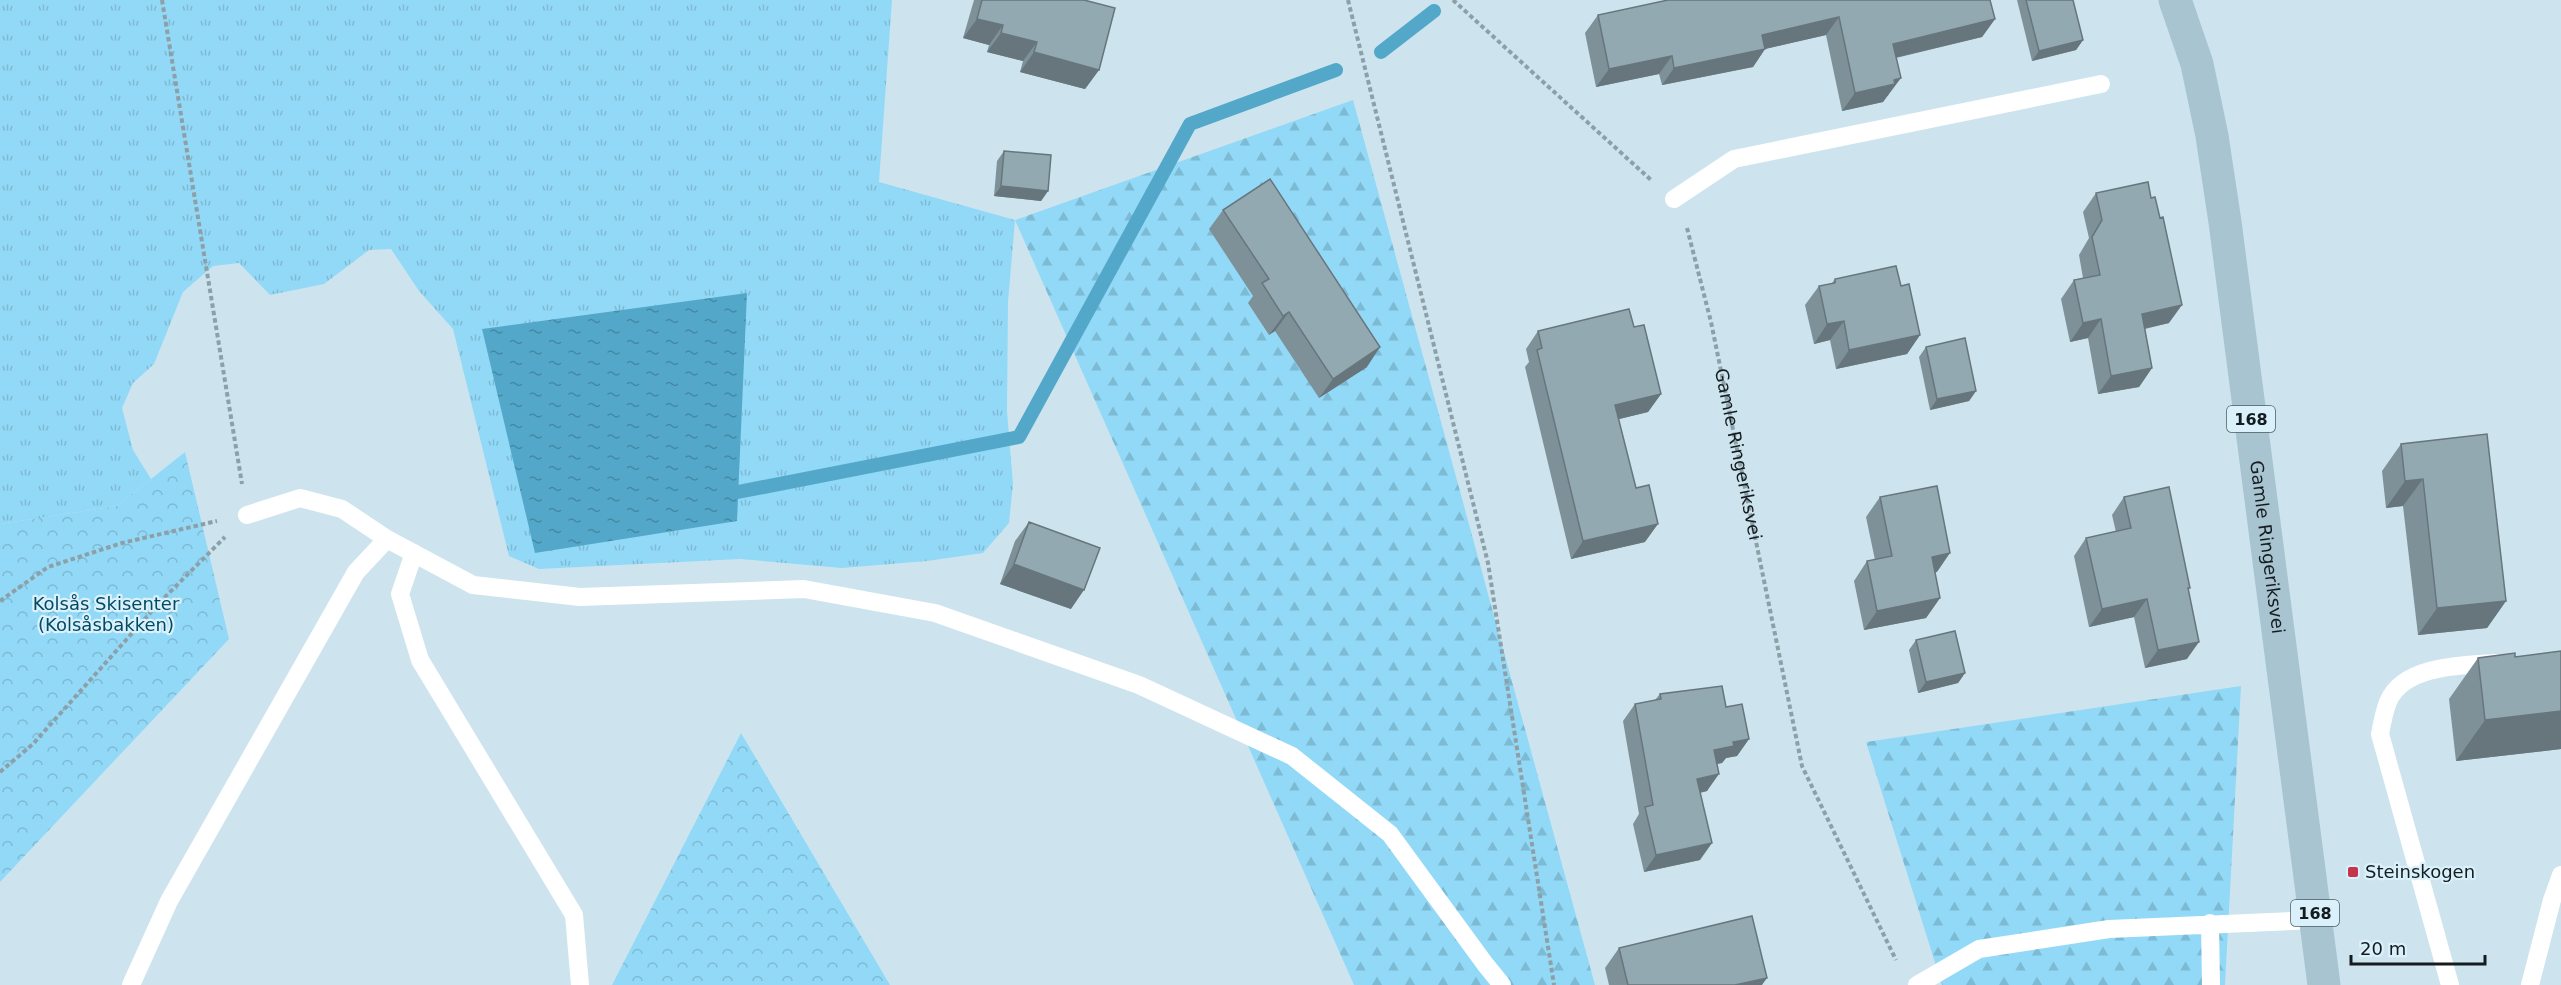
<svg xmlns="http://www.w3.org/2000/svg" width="2561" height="985" viewBox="0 0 2561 985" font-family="'DejaVu Sans',sans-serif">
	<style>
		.grass { fill: url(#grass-tufts) }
		.forest { fill: url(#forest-firs) }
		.park { fill: url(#park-crowns) }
		.water { fill: url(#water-ripples) }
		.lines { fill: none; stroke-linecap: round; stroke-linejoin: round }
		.stream { stroke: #53a8ca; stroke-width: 14 }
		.path { stroke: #8d9fa7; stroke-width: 4; stroke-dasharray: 4.5 3; stroke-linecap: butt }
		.lane { stroke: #fff; stroke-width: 18 }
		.primary { stroke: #a8c4d1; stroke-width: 33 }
		.wall { fill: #7e9199 }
		.shaded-wall { fill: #67767d }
		.building { fill: #93a9b2; stroke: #67767d; stroke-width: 1.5 }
		.poi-dot { fill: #c5344a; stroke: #daf1fc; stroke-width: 2 }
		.labels { text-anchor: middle; stroke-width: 4.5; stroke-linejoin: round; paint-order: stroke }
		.shield { fill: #daf1fc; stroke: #4f5c62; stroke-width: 1.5 }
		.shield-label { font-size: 16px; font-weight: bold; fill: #141c20 }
		.street-label { font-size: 18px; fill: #141c20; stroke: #daf1fc }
		.park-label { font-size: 18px; fill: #004b63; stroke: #daf1fc }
		.poi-label { font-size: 18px; fill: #141c20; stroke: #daf1fc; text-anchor: start }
	</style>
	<defs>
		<pattern id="grass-tufts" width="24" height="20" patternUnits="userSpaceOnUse" patternTransform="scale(1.5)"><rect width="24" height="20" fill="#92d9f7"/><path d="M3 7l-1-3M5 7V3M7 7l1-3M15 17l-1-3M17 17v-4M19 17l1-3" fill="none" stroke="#7dbad3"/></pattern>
		<pattern id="forest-firs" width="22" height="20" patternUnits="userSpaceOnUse" patternTransform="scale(1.5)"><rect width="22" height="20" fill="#92d9f7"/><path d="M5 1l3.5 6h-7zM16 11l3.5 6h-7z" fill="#7dbad3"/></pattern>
		<pattern id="park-crowns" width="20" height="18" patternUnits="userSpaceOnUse" patternTransform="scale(1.5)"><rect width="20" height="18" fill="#92d9f7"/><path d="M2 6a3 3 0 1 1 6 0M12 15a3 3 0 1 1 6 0" fill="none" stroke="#7dbad3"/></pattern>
		<pattern id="water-ripples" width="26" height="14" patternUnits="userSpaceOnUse" patternTransform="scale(1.5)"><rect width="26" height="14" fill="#53a8ca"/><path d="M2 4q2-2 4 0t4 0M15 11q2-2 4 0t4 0" fill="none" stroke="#4488a4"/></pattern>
	</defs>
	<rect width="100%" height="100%" fill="#cde4ee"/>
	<path class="grass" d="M 0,0 L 892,0 L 879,182 L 1015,220 L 1008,302 L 1007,411 L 1013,484 L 1009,523 L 983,553 L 927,561 L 842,568 L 740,559 L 539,569 L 509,556 L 453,329 L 419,291 L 391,249 L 369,250 L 324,284 L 270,295 L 239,263 L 213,266 L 183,292 L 154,364 L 133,383 L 122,408 L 133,450 L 151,479 L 117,506 L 0,524 Z"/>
	<path class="forest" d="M 1353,100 L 1595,985 L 1354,985 L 1015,220 Z
		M 2241,686 L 2225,985 L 1942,985 L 1866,742 Z"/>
	<path class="park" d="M 185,452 L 229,639 L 0,882 L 0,524 L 117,506 Z
		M 741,733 L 890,985 L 612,985 Z"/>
	<path class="water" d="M 747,293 L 737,521 L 535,553 L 482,329 Z"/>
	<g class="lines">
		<path class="stream" d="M 1381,52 L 1434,11
			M 738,492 L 1019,437 L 1190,124 L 1336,70"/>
		<g class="path">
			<path d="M 162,0 L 242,484"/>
			<path d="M 1348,0 L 1488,563 L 1554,985"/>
			<path d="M 1453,0 L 1651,180"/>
			<path id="s1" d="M 1687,228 L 1711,322 L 1802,766 L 1896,960"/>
			<path d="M 0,601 L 48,567 L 122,543 L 217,521"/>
			<path d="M 0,772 L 33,744 L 160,602 L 225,537"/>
		</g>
		<path class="lane" d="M 1674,199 L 1734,159 L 2101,84
			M 247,515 L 300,498 L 342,509 L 387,539 L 473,585 L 580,597 L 804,589 L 935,613 L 1139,685 L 1292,756 L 1390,834 L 1485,964 L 1502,985
			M 414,553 L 400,594 L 420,660 L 574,915 L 580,985
			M 2210,923 L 2211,985
			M 131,985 L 169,901 L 356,572 L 387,539
			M 1917,985 L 1979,949 L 2109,929 L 2316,920
			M 2450,985 L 2380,734 C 2382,723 2384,712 2388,702 C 2403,665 2464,665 2496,663
			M 2530,985 L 2552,900 L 2561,875"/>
		<path class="primary" id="s2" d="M 2175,0 L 2197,64 L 2212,136 L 2225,222 L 2324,985"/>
	</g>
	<path class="wall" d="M 974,0 L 1084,0 L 1099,70 L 1085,89 L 1020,72 L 1023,61 L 987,52 L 989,45 L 963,38 Z
		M 2017,0 L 2073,0 L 2083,40 L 2076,50 L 2032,61 Z
		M 1598,15 L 1995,19 L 1982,37 L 1896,58 L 1888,96 L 1887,96 L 1883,102 L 1842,111 L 1826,35 L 1765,49 L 1753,67 L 1662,85 L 1659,74 L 1596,87 L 1585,33 Z
		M 1004,151 L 1048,191 L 1041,201 L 994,196 L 997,161 Z
		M 2096,193 L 2169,323 L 2145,329 L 2152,368 L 2139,387 L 2098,394 L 2088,338 L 2070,342 L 2061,299 L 2074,280 L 2083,278 L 2079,255 L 2089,238 L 2083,212 Z
		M 1223,210 L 1367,367 L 1319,398 L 1275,331 L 1269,335 L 1248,303 L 1253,296 L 1209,229 Z
		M 1835,279 L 1901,286 L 1920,335 L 1907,354 L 1836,369 L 1830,340 L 1814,344 L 1805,305 L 1819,286 L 1832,283 Z
		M 1634,327 L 1661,394 L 1648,412 L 1619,419 L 1645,542 L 1571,559 L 1525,367 L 1529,362 L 1526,349 L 1538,331 Z
		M 1926,347 L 1976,391 L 1969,401 L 1930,410 L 1919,357 Z
		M 2401,444 L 2506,601 L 2487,628 L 2418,635 L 2403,506 L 2386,508 L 2382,471 Z
		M 1880,497 L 1937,572 L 1935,572 L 1940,598 L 1926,618 L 1864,630 L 1854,581 L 1867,561 L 1875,560 L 1866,517 Z
		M 2124,497 L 2188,591 L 2187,659 L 2145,668 L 2134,617 L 2089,627 L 2074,556 L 2086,538 L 2116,532 L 2112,515 Z
		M 1029,522 L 1071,609 L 1000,584 L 1015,541 Z
		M 1916,640 L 1965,673 L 1958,683 L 1918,693 L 1909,650 Z
		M 2561,651 L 2561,749 L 2456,761 L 2449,699 L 2478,658 L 2515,657 Z
		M 1660,694 L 1726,707 L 1749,739 L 1737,756 L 1726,758 L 1722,763 L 1717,764 L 1707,791 L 1700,793 L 1700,860 L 1644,872 L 1633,824 L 1639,814 L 1623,721 L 1635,704 L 1655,700 Z
		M 1619,948 L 1762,985 L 1609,985 L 1605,968 Z"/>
	<path class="shaded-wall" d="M 1839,17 L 1826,35 L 1765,49 L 1753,67 L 1662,85 L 1674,68 L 1762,35 Z
		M 977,19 L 1003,25 L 989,45 L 963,38 Z
		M 1995,19 L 1982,37 L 1881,61 L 1893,44 Z
		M 1001,33 L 1037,42 L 1023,61 L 987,52 Z
		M 2083,40 L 2076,50 L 2032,61 L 2039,51 Z
		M 1034,52 L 1099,70 L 1085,89 L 1020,72 Z
		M 1672,56 L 1659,74 L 1596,87 L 1609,69 Z
		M 1901,78 L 1883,102 L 1842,111 L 1855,93 Z
		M 1001,186 L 1048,191 L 1041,201 L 994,196 Z
		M 2182,305 L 2169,323 L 2129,332 L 2142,314 Z
		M 1289,312 L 1275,331 L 1269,335 L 1283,316 Z
		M 2101,319 L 2088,338 L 2070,342 L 2083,323 Z
		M 1844,321 L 1830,340 L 1814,344 L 1827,324 Z
		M 1920,335 L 1907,354 L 1836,369 L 1849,350 Z
		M 1380,347 L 1367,367 L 1319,398 L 1333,379 Z
		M 2152,368 L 2139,387 L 2098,394 L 2111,376 Z
		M 1976,391 L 1969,401 L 1930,410 L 1937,399 Z
		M 1661,394 L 1648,412 L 1603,423 L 1615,405 Z
		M 2423,479 L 2403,506 L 2386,508 L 2405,481 Z
		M 1658,524 L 1645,542 L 1571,559 L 1583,541 Z
		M 1950,553 L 1937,572 L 1918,576 L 1932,557 Z
		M 1014,564 L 1084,590 L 1071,609 L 1000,584 Z
		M 1940,598 L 1926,618 L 1864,630 L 1877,611 Z
		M 2147,599 L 2134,617 L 2089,627 L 2102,609 Z
		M 2506,601 L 2487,628 L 2418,635 L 2437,608 Z
		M 2199,642 L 2187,659 L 2145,668 L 2158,650 Z
		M 1965,673 L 1958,683 L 1918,693 L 1926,682 Z
		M 2561,711 L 2561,749 L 2456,761 L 2485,720 Z
		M 1749,739 L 1737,756 L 1726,758 L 1722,763 L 1702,766 L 1714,750 L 1733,742 Z
		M 1719,774 L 1707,791 L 1685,796 L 1697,779 Z
		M 1712,843 L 1700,860 L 1644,872 L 1656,855 Z
		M 1767,978 L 1762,985 L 1735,985 Z"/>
	<path class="building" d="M 982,0 L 1084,0 L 1115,8 L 1099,70 L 1034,52 L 1037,42 L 1001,33 L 1003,25 L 977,19 Z
		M 1668,0 L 1990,0 L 1995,19 L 1893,44 L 1901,78 L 1894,80 L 1895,84 L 1855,93 L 1839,17 L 1762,35 L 1765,49 L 1674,68 L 1672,56 L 1609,69 L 1598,15 Z
		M 2026,0 L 2073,0 L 2083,40 L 2039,51 Z
		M 1004,151 L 1051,155 L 1048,191 L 1001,186 Z
		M 1270,179 L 1380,347 L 1333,379 L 1289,312 L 1283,316 L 1262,283 L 1269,279 L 1223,210 Z
		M 2148,182 L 2151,198 L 2155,197 L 2160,218 L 2163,217 L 2182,305 L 2142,314 L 2152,368 L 2111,376 L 2101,319 L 2083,323 L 2074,280 L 2100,275 L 2092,237 L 2102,220 L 2096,193 Z
		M 1896,266 L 1901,286 L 1909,284 L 1920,335 L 1849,350 L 1844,321 L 1827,324 L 1819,286 L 1835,283 L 1835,279 Z
		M 1629,309 L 1634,327 L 1644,325 L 1661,394 L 1615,405 L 1636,488 L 1649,485 L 1658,524 L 1583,541 L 1537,350 L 1542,348 L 1538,331 Z
		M 1965,338 L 1976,391 L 1937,399 L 1926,347 Z
		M 2487,434 L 2506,601 L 2437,608 L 2423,479 L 2405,481 L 2401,444 Z
		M 1937,486 L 1950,553 L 1932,557 L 1940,598 L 1877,611 L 1867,561 L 1892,556 L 1880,497 Z
		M 2169,487 L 2190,588 L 2188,588 L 2199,642 L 2158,650 L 2147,599 L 2102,609 L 2086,538 L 2131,528 L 2124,497 Z
		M 1029,522 L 1100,548 L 1084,590 L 1014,564 Z
		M 1955,631 L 1965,673 L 1926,682 L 1916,640 Z
		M 2561,651 L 2561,711 L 2485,720 L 2478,658 L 2515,653 L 2515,657 Z
		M 1722,686 L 1726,707 L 1742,704 L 1749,739 L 1733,742 L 1734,746 L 1714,750 L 1719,774 L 1697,779 L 1712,843 L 1656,855 L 1645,807 L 1653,805 L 1635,704 L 1661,699 L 1660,694 Z
		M 1752,916 L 1767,978 L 1735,985 L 1628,985 L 1619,948 Z"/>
	<rect class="poi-dot" x="2347" y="866" width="12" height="12" rx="3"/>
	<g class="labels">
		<g class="shield">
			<rect x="2227" y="406" width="48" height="26" rx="4.5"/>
			<rect x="2291" y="900" width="48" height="26" rx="4.5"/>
		</g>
		<g class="shield-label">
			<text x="2251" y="425">168</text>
			<text x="2315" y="919">168</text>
		</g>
		<g class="street-label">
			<text dy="6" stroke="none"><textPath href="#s1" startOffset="232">Gamle Ringeriksvei</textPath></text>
			<text dy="6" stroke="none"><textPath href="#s2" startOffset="556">Gamle Ringeriksvei</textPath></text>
		</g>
		<g class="park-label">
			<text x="106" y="610">Kolsås Skisenter<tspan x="106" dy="21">(Kolsåsbakken)</tspan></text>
		</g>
		<g class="poi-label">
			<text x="2365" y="878">Steinskogen</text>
		</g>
	</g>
	<path d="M2351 955v9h134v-9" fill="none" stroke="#141c20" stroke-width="3"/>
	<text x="2360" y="955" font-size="18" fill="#141c20" stroke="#daf1fc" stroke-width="4.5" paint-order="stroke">20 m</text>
</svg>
